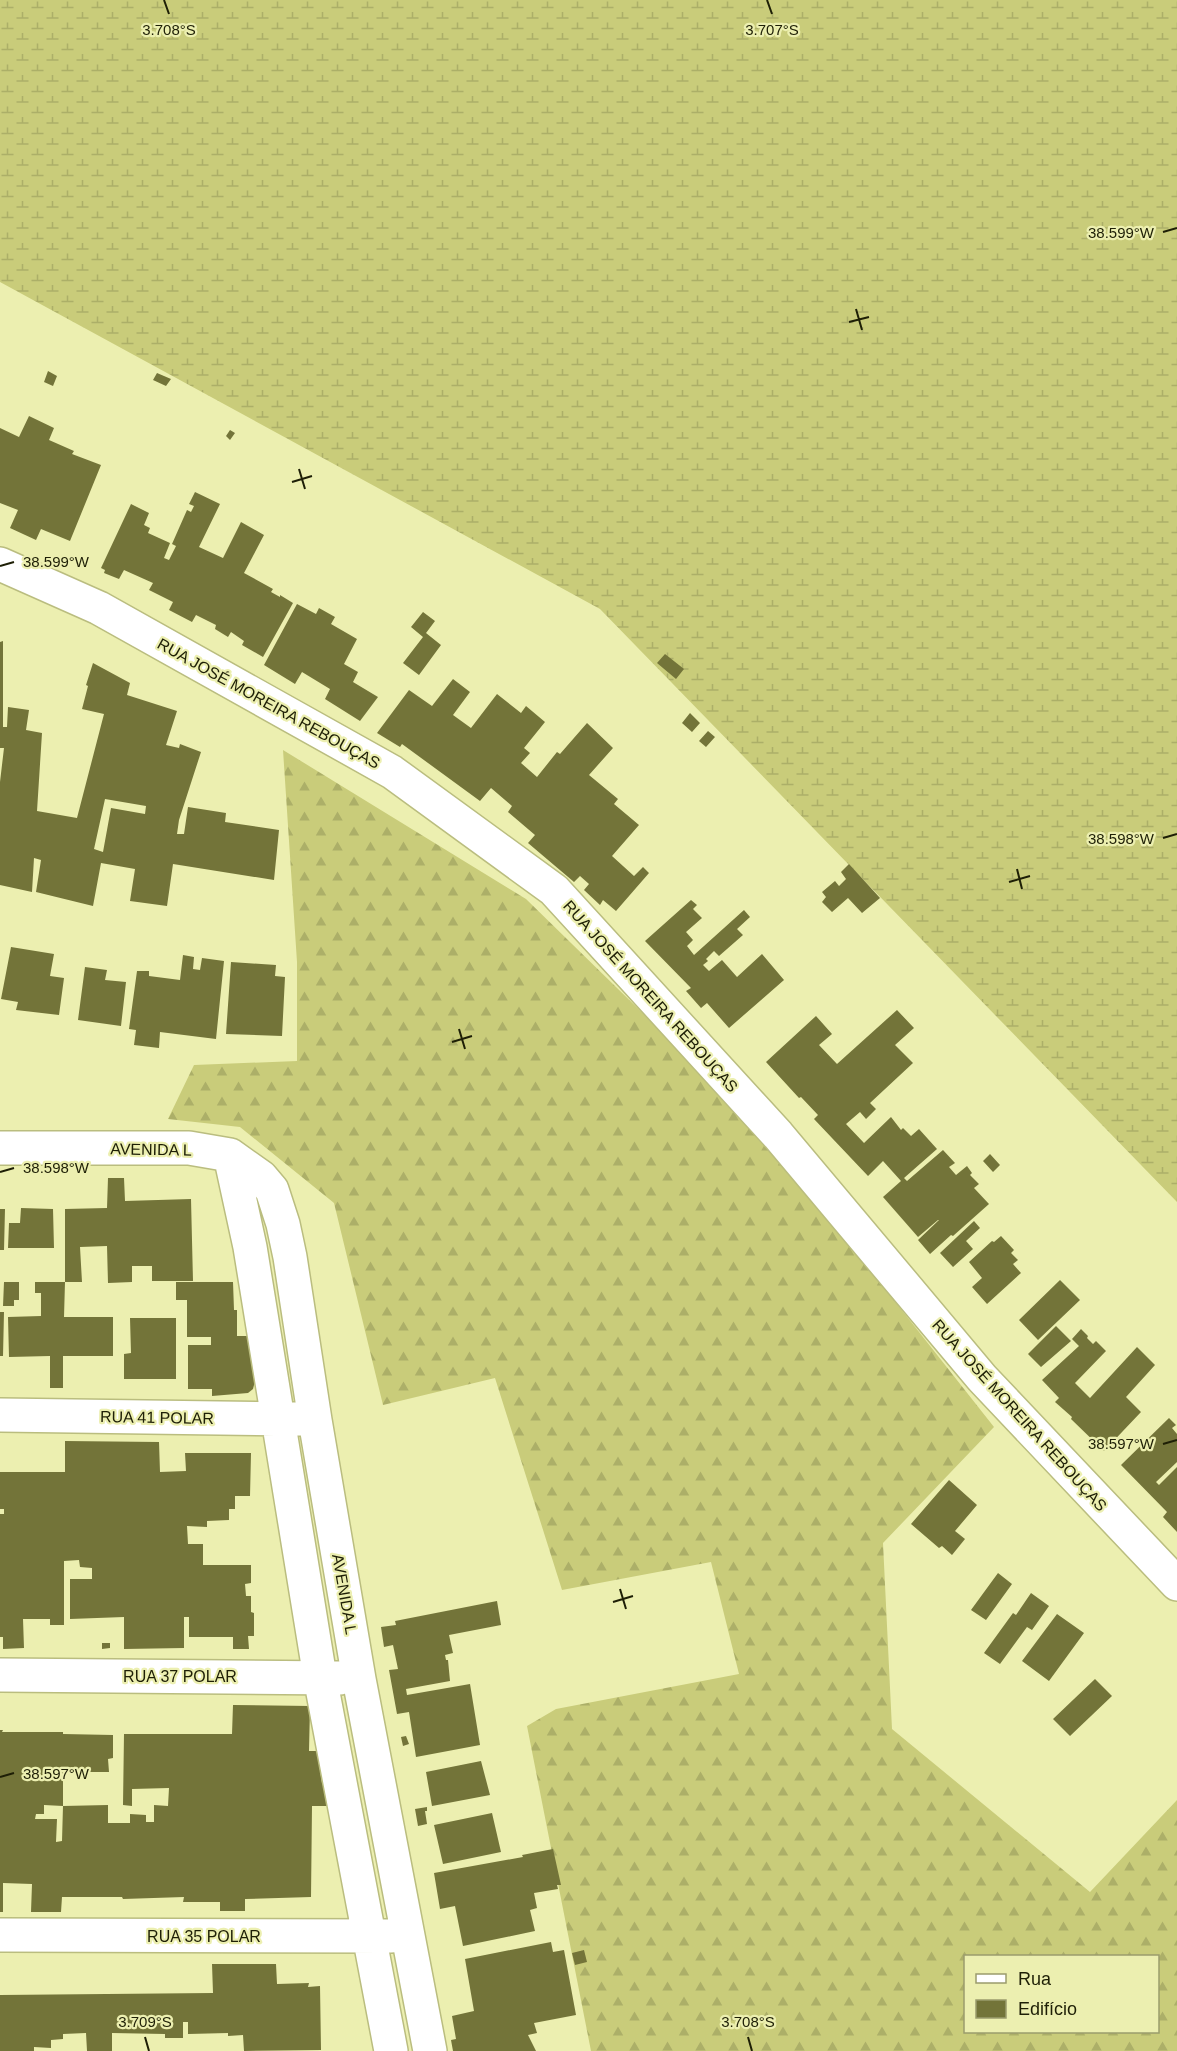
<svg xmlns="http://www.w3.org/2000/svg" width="1177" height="2051" viewBox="0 0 1177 2051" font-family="Arial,sans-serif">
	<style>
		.forest { fill: url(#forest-firs); fill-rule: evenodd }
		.wetland { fill: url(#wetland-marsh) }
		.building { fill: #737439; fill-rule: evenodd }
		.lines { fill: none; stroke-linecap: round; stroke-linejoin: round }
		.minor-casing { stroke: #babd7f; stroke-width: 36 }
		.minor { stroke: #fff; stroke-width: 33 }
		.ticks { fill: none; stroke: #1e1f06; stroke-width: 2 }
		.labels { text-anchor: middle; stroke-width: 4.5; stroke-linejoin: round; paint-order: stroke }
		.street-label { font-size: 16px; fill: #1e1f06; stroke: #ecefb0 }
		.ticks-label { font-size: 15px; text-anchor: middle; fill: #1e1f06; stroke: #ecefb0; stroke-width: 4.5; stroke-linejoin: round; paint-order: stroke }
	</style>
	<defs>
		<pattern id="forest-firs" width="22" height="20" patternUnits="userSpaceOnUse" patternTransform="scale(1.5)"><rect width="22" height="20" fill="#c9cc7a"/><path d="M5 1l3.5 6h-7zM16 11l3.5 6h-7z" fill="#acaf68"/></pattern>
		<pattern id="wetland-marsh" width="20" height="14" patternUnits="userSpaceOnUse" patternTransform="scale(1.5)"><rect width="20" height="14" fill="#c9cc7a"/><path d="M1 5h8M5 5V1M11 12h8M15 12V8" fill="none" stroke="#acaf68"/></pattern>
	</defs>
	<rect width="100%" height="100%" fill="#ecefb0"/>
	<path class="forest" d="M 283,750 L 526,899 L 751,1119 L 994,1427 L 883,1543 L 892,1729 L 1090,1892 L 1177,1800 L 1177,2051 L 591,2051 L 527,1726 L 556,1709 L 739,1674 L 711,1562 L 562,1590 L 495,1378 L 383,1405 L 334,1203 L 240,1127 L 168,1119 L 194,1065 L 297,1061 L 297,962 ZM 966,1956 L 1158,1956 L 1158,2032 L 966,2032 Z"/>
	<path class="wetland" d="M 0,0 L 1177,0 L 1177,1202 L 600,609 L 0,282 Z"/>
	<path class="building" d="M 48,371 L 57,376 L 53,386 L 44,382 Z
		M 157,373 L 171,379 L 166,386 L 153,380 Z
		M 29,416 L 54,428 L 49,440 L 74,451 L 72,454 L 101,465 L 70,541 L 41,529 L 36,540 L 10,528 L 18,510 L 0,503 L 0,428 L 19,437 Z
		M 230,430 L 235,433 L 230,440 L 226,436 Z
		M 195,492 L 220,504 L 199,547 L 223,558 L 241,522 L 264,535 L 244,573 L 273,589 L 271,592 L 280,597 L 280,595 L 293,603 L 263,657 L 242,645 L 244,641 L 231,632 L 228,637 L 215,629 L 216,625 L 196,615 L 192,622 L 169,610 L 173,602 L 149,590 L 153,583 L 124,570 L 119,579 L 104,573 L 105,570 L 101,568 L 131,504 L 149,513 L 144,525 L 150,528 L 148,533 L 170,543 L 164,558 L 169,560 L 176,546 L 172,544 L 187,510 L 191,512 L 194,506 L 189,504 Z
		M 297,604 L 316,614 L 319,608 L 335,617 L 331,624 L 357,639 L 344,664 L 358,672 L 353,682 L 378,697 L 360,721 L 325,699 L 330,689 L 302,672 L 295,684 L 264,665 Z
		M 423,612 L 435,621 L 426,633 L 441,645 L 419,675 L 403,663 L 423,637 L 411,627 Z
		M 3,641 L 3,727 L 7,727 L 8,707 L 29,710 L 26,730 L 42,733 L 37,811 L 77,818 L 104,714 L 82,709 L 88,686 L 86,685 L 93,663 L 130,683 L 127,695 L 177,711 L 166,745 L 179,748 L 180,744 L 201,752 L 179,820 L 177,834 L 184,834 L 188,807 L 226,813 L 225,822 L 279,830 L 274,880 L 173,864 L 167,906 L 130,901 L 135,869 L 101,863 L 93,906 L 36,892 L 41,860 L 34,858 L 32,892 L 0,885 L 0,782 L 4,748 L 0,748 L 0,642 ZM 105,799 L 146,806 L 145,814 L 111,808 L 103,852 L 94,849 Z
		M 665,654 L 684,669 L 676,679 L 657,663 Z
		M 453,679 L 470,692 L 453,715 L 471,728 L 497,694 L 521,713 L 526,706 L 545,722 L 524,748 L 530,753 L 521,763 L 537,777 L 557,752 L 560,754 L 587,723 L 613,748 L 589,775 L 618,799 L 614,804 L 639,825 L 612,856 L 634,876 L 643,867 L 649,873 L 616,911 L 603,900 L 600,905 L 584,890 L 589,884 L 580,876 L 574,882 L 528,843 L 535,835 L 508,812 L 512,806 L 491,788 L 480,801 L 402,744 L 400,747 L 377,733 L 409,690 L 432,706 Z
		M 690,713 L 700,723 L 692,732 L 682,723 Z
		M 708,731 L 715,737 L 706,747 L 699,741 Z
		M 849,864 L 880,898 L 862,913 L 848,898 L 832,912 L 822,902 L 826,897 L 822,892 L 835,881 L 839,886 L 846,879 L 841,872 Z
		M 691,900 L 697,905 L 693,909 L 702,918 L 686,932 L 693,940 L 687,946 L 694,955 L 744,910 L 750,917 L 737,929 L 743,935 L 719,956 L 714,951 L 706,959 L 708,961 L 703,965 L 709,971 L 722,960 L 737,977 L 762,954 L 784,980 L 729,1028 L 707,1003 L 701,1008 L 686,991 L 691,988 L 645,941 Z
		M 11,947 L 54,954 L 50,976 L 64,978 L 59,1015 L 16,1010 L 18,1002 L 1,999 Z
		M 183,955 L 194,957 L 193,969 L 200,970 L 202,958 L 224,961 L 216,1039 L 160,1032 L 159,1048 L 134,1045 L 136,1030 L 129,1029 L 137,971 L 149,971 L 149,976 L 180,980 Z
		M 231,962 L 276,965 L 275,976 L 285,977 L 282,1036 L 226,1034 Z
		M 85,967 L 107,970 L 105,980 L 126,982 L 121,1026 L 78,1020 Z
		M 897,1010 L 914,1028 L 895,1045 L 913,1063 L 870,1103 L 876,1109 L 866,1119 L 860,1112 L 846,1124 L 864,1143 L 891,1117 L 901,1130 L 903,1128 L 911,1136 L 919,1129 L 937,1149 L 904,1178 L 907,1181 L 943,1150 L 955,1163 L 949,1167 L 956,1175 L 967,1166 L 972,1173 L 970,1175 L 979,1184 L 974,1188 L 989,1204 L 953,1236 L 951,1235 L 930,1254 L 918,1240 L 939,1220 L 938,1220 L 918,1237 L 883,1197 L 901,1181 L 883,1161 L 868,1176 L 814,1119 L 818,1115 L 801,1097 L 799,1098 L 766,1062 L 816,1016 L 832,1034 L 819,1045 L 837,1064 Z
		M 990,1154 L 1000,1165 L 993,1172 L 983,1161 Z
		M 108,1178 L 124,1178 L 125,1201 L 191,1199 L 193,1281 L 152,1281 L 152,1266 L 132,1266 L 132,1282 L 108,1283 L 107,1246 L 80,1247 L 82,1282 L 65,1282 L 64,1317 L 113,1317 L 113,1356 L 63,1356 L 63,1388 L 50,1388 L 50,1356 L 9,1357 L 8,1317 L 41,1316 L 41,1293 L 35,1293 L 35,1282 L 65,1282 L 65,1209 L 107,1208 Z
		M 21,1208 L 53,1209 L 54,1248 L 8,1248 L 9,1223 L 20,1223 Z
		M 0,1209 L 5,1209 L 4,1250 L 0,1250 Z
		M 974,1221 L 980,1228 L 966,1241 L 973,1249 L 953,1267 L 940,1253 Z
		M 1001,1236 L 1014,1250 L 1011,1253 L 1018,1260 L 1013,1264 L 1021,1273 L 987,1304 L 972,1287 L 982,1278 L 969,1262 L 992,1241 L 994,1242 Z
		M 1060,1280 L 1080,1300 L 1038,1340 L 1019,1320 Z
		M 4,1282 L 19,1282 L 19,1300 L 14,1300 L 14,1306 L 3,1306 Z
		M 176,1282 L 233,1282 L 234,1310 L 237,1310 L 237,1336 L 250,1336 L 255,1381 L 253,1389 L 248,1393 L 212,1396 L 212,1389 L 188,1389 L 188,1345 L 211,1345 L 211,1337 L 187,1337 L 187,1300 L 176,1300 Z
		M 0,1312 L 4,1312 L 3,1356 L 0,1356 Z
		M 130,1318 L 176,1318 L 176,1379 L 124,1379 L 124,1354 L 131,1353 Z
		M 1056,1326 L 1071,1341 L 1041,1367 L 1028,1354 Z
		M 1081,1329 L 1088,1336 L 1087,1338 L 1093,1344 L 1096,1341 L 1106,1351 L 1075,1383 L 1090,1398 L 1137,1347 L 1155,1365 L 1126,1397 L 1141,1412 L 1104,1451 L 1071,1419 L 1072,1417 L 1055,1402 L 1059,1398 L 1042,1380 L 1079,1346 L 1072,1339 Z
		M 1169,1418 L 1176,1425 L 1172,1428 L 1177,1434 L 1177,1462 L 1156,1482 L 1159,1485 L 1177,1467 L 1177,1532 L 1163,1517 L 1167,1512 L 1121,1465 Z
		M 65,1441 L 159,1442 L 160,1472 L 186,1471 L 185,1453 L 251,1453 L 250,1496 L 235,1496 L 235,1509 L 229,1509 L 229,1520 L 207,1521 L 207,1527 L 187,1526 L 188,1544 L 203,1544 L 203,1565 L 251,1565 L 251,1583 L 245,1584 L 246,1596 L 251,1596 L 251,1612 L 254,1613 L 254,1636 L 248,1636 L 249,1649 L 233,1649 L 233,1637 L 189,1637 L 189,1617 L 184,1617 L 184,1648 L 124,1649 L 124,1617 L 70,1619 L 70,1579 L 92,1579 L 92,1568 L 80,1567 L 79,1560 L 64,1561 L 64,1625 L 50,1625 L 50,1619 L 23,1619 L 24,1648 L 3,1649 L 3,1637 L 0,1637 L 0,1514 L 4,1514 L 4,1509 L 0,1509 L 0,1472 L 65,1472 Z
		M 949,1480 L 977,1505 L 955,1531 L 965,1539 L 952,1555 L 942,1546 L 939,1548 L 911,1524 Z
		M 998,1573 L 1012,1584 L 986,1620 L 971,1610 Z
		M 1031,1593 L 1049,1606 L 1032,1630 L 1027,1627 L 1000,1664 L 984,1653 L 1013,1613 L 1016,1615 Z
		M 497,1601 L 501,1625 L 449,1635 L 453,1653 L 445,1655 L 446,1660 L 448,1660 L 450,1681 L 406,1689 L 407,1695 L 470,1684 L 480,1745 L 416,1757 L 409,1712 L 397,1714 L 389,1670 L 398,1669 L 393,1645 L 384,1647 L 381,1627 L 396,1625 L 395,1621 Z
		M 1057,1614 L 1084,1633 L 1049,1681 L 1022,1661 Z
		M 102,1643 L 110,1643 L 110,1648 L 102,1649 Z
		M 1095,1679 L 1112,1696 L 1070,1736 L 1053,1719 Z
		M 233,1705 L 310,1706 L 309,1751 L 317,1751 L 322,1783 L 327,1784 L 329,1806 L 312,1806 L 311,1897 L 245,1899 L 245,1911 L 220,1911 L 220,1902 L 183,1902 L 184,1897 L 123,1899 L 122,1897 L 62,1897 L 61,1912 L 31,1912 L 32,1884 L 3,1883 L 3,1912 L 0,1912 L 0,1730 L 3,1730 L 2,1732 L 63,1732 L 63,1734 L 113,1735 L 113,1758 L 108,1759 L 109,1772 L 63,1772 L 63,1806 L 44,1805 L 44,1814 L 36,1814 L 35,1819 L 57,1819 L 56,1842 L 62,1841 L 63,1806 L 108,1805 L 108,1823 L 130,1823 L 130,1814 L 146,1815 L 146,1822 L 154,1822 L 154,1805 L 168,1806 L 169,1788 L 132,1789 L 132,1806 L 123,1805 L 124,1734 L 232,1734 Z
		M 406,1736 L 409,1744 L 403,1746 L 401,1737 Z
		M 481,1761 L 490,1795 L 432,1806 L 426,1772 Z
		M 427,1807 L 427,1811 L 425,1811 L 427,1824 L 418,1826 L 415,1809 Z
		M 492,1813 L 501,1852 L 443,1864 L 434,1825 Z
		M 553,1849 L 561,1885 L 557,1885 L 558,1889 L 534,1893 L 537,1908 L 530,1910 L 535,1931 L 463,1946 L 455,1906 L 440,1909 L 434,1873 L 523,1857 L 522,1855 Z
		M 551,1942 L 553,1952 L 564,1950 L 576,2015 L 534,2023 L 537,2033 L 528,2035 L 536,2051 L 453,2051 L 451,2040 L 456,2039 L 452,2016 L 474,2011 L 465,1959 Z
		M 584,1950 L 587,1962 L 575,1965 L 572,1953 Z
		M 212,1964 L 276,1964 L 277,1984 L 309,1983 L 308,1987 L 320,1986 L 321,2050 L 244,2051 L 243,2035 L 228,2036 L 228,2033 L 188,2034 L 188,2022 L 183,2022 L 183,2038 L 165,2038 L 165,2034 L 112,2033 L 112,2051 L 87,2051 L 86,2033 L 63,2034 L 63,2039 L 51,2040 L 51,2048 L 34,2047 L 34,2051 L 0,2051 L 0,1995 L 213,1993 Z"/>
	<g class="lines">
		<defs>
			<path id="minor" d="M 0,564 L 99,608 L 392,772 L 554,890 L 778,1135 L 982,1378 L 1177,1584
				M 0,1148 L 189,1148 L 230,1155 L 261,1177 L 272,1190 L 283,1224 L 290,1257 L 315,1420 L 359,1679 L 430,2051
				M 230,1155 L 250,1247 L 320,1677 L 391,2051
				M 0,1415 L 298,1419
				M 0,1675 L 340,1678
				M 0,1935 L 391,1936"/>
		</defs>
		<use href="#minor" class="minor-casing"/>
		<use href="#minor" class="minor"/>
	</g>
	<path class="ticks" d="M 164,0 L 169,14M 767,0 L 772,14M 1163,232 L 1177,228M 856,309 L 862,330M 849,322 L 869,317M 299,469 L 305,489M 292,482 L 312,476M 0,566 L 14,562M 1163,838 L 1177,834M 1017,869 L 1022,889M 1009,882 L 1030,876M 459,1029 L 465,1049M 452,1042 L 472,1036M 0,1172 L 14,1168M 1163,1444 L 1177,1440M 620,1589 L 626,1609M 613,1602 L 633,1596M 0,1777 L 14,1773M 145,2037 L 149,2051M 748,2037 L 752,2051"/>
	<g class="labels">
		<g class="street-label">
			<text transform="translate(269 703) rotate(29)" y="6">RUA JOSÉ MOREIRA REBOUÇAS</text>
			<text transform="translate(651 996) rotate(48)" y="6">RUA JOSÉ MOREIRA REBOUÇAS</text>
			<text transform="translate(151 1149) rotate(1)" y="6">AVENIDA L</text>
			<text transform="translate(1020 1415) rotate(48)" y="6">RUA JOSÉ MOREIRA REBOUÇAS</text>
			<text transform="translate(157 1417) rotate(1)" y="6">RUA 41 POLAR</text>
			<text transform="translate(345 1594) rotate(80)" y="6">AVENIDA L</text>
			<text x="180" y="1682">RUA 37 POLAR</text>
			<text x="204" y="1942">RUA 35 POLAR</text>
		</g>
	</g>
	<g class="ticks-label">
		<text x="169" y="35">3.708°S</text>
		<text x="772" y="35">3.707°S</text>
		<text x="1121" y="238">38.599°W</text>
		<text x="56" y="567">38.599°W</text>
		<text x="1121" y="844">38.598°W</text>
		<text x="56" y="1173">38.598°W</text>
		<text x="1121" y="1449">38.597°W</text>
		<text x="56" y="1779">38.597°W</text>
		<text x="145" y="2027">3.709°S</text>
		<text x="748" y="2027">3.708°S</text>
	</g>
	<rect x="964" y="1955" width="195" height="78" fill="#ecefb0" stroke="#9a9c6c" stroke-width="1.5"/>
	<rect x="976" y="1974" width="30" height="9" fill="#ffffff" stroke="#9a9c6c" stroke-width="1.5"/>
	<text x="1018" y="1985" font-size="18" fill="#1e1f06">Rua</text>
	<rect x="976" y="2000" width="30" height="18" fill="#737439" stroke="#9a9c6c" stroke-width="1.5"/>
	<text x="1018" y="2015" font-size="18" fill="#1e1f06">Edifício</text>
</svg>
